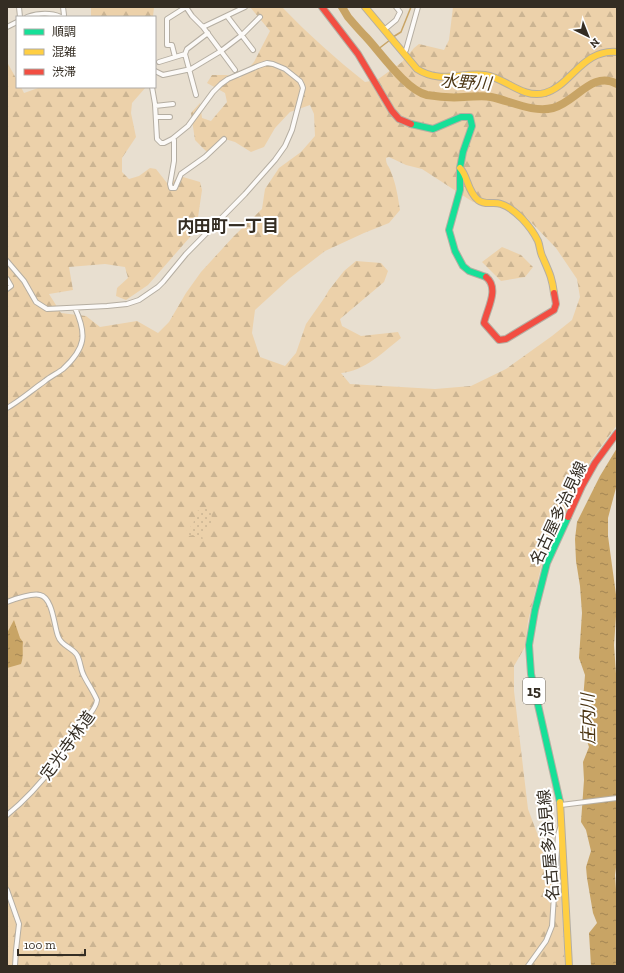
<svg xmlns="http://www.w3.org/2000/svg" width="624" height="973" viewBox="0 0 624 973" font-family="'Zilla Slab','Noto Sans JP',serif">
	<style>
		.forest { fill: url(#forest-firs); fill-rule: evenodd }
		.park { fill: url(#park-dots) }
		.water { fill: url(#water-ripples) }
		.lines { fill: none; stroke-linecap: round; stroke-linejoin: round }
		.stream { stroke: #c8a465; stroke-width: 1.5 }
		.river { stroke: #c8a465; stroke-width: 8 }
		.street-casing { stroke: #b5aea2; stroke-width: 6 }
		.fast-casing { stroke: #b5aea2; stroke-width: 8 }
		.slow-casing { stroke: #b5aea2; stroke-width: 8 }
		.jam-casing { stroke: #b5aea2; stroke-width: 8 }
		.street { stroke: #fcfaf8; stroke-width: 4 }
		.fast { stroke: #16e098; stroke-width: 6 }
		.slow { stroke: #ffcf43; stroke-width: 6 }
		.jam { stroke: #f24e42; stroke-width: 6 }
		.labels { text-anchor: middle; stroke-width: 4; stroke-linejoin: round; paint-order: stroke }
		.shield { fill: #fff; stroke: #716c65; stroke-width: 1 }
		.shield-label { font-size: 15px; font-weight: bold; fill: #342d23 }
		.street-label { font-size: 16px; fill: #342d23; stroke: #fff }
		.water-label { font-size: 17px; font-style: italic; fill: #4e3816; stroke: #fff }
		.neighbourhood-label { font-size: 17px; font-weight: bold; fill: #342d23; stroke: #fff }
	</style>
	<defs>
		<pattern id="forest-firs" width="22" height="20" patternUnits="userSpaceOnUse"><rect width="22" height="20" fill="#ecd1aa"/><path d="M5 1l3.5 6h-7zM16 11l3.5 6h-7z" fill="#cbb492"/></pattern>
		<pattern id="park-dots" width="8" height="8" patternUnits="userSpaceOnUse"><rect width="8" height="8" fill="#ecd1aa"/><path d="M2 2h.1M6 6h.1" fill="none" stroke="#cbb492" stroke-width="1.8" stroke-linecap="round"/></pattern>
		<pattern id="water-ripples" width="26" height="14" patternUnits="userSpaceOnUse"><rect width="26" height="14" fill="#c8a465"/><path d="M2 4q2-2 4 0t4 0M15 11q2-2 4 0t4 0" fill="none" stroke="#a38653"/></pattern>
	</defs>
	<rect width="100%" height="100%" fill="#e8dfd0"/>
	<path class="forest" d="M 91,7 L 154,7 L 153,17 L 91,17 Z
		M 250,7 L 282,7 C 308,34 336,59 365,82 L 377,80 L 402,62 L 414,48 L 419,44 L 444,50 L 449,40 L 453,7 L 617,7 L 617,425 L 591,460 L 543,559 L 528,621 L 525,647 L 514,666 L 514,691 L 528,809 L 561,897 L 565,966 L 7,966 L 7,62 L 17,80 L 17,87 L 21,87 L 24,93 L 41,87 L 146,87 L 132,103 L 131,113 L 136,137 L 122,158 L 122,172 L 129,179 L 139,176 L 150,168 L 156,169 L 167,183 L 183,177 L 200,182 L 202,190 L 197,224 L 190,237 L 148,285 L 126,300 L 116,296 L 117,288 L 128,278 L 125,267 L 105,264 L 69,267 L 73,290 L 49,294 L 61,313 L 86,316 L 100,327 L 137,321 L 158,333 L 169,322 L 186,293 L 201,272 L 234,236 L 262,209 L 265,189 L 279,168 L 301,152 L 315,136 L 314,114 L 310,105 L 290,112 L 275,128 L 264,147 L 251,152 L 235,142 L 225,139 L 210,155 L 195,140 L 191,113 L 200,103 L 202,118 L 211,121 L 227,102 L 225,93 L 207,83 L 212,75 L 226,75 L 240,78 L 254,62 L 270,31 ZM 389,157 L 406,165 L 422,169 L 473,202 L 499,206 L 527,218 L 556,248 L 577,279 L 580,297 L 572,320 L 552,336 L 506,369 L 471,386 L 435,389 L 350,384 L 341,373 C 365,371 383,352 401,338 L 398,332 L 361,336 L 342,326 L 340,319 L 384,282 L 388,271 L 381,263 L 356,261 L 344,271 L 329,290 L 325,297 L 306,324 L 296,353 L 285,366 L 260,357 L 252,333 L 255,310 L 290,278 L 325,251 L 364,233 L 389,223 L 400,210 C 398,197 396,184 391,172 C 389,165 386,166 386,158 Z
		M 502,247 L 521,255 L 533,267 L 525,277 L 501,281 L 482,262 Z"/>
	<path class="park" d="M 203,509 L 208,509 L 211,511 L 212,520 L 207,532 L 204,532 L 202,534 L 203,541 L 202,542 L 193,535 L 184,537 L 183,535 L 193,524 L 197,511 Z"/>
	<path class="water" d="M 617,448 L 617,484 L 608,518 L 608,536 L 617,602 L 614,645 L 617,688 L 617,860 L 615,875 L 617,904 L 617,966 L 591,966 L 589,933 L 597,923 L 593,913 L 587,878 L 586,867 L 591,851 L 586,830 L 581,822 L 584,780 L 583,762 L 589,747 L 584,732 L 583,700 L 585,675 L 579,658 L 582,613 L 580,586 L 576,561 L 575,539 L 577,522 L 600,476 Z
		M 14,620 L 20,638 L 23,642 C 22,650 24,655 21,664 L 7,668 L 7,633 Z"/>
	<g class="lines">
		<path class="stream" d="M 393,37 L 401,32 L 411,7
			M 377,50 L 390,40"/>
		<path class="river" d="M 342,7 L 348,17 C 354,24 360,31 366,37 C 381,53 406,90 427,95 C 439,97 452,98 464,97 C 473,97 482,95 491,97 C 511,101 532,113 553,108 C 575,103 592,70 617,84"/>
		<defs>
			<path id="street" d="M 19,7 L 20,17
				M 186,7 L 192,16 L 203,27 L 235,70
				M 227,16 L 253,50
				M 27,17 C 39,13 49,12 61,17
				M 63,17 L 64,15 L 63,7
				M 7,27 L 17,22
				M 203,27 L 245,7
				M 384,30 L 396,20 L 400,12 L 396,7
				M 404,53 L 406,50 L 418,7
				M 175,57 L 172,45 L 167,45 L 167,19 L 186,7
				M 159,62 L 185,54
				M 155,71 L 163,75 L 191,69 L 221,51 L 242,35 L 260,17
				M 196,95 L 185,54 L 187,49 L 208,33
				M 155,106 L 173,104
				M 156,117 L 170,117
				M 172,139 L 174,140 L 174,161 L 170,184 L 171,188 L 175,188 L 181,174 L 205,157 L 224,139
				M 7,261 L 24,281 L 36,302 L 47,309 L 107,306 L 127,304 L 139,300 L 158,287 L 163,282 L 186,254 L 245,194 L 275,160 L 285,146 L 292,130 L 303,88 L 302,85 L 300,81 L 285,69 L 273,64 L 267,63 L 258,66 L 228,79 L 221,84 L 213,92 L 188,126 L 172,139 L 164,143 L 161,143 L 157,139 L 155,104 L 152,87
				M 7,279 L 11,286 L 7,289
				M 7,408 C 21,400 32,390 45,381 C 51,376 58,373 63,369 C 86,348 87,334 75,308
				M 7,602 C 15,599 32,593 40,595 C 53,598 54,626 58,636 C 61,646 72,647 77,655 C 81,662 80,669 84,676 C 88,684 93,691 97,700 C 96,708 91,712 87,718 C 66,752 38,790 7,815
				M 561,805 L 617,798
				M 7,890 L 19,924 L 16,950 L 15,966
				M 528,966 L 546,941 L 552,926 L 558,835 L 560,828"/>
			<path id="fast" d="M 411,124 L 433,129 L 461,117 L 470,117 L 472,126 L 463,152 L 460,168 L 460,190 L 449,230 L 455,251 L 463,266 L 469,271 L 486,277
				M 560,802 L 531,674 L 529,645 L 535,610 L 547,563 L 568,517"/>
			<path id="slow" d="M 365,7 L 417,69 C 440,84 460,72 485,75 C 506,78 522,99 545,93 C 571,86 582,49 617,52
				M 460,168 C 468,176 467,191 478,200 C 486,206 493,201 501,204 C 516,209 531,227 538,241 C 540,246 540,253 543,258 C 549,272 552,277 554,293
				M 560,802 L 569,966"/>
			<path id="jam" d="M 322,7 L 358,54 L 392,111 L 399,119 L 411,124
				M 486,277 C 500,288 487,309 484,323 L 499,340 L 506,339 L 554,310 L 556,304 L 554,293
				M 568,517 L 582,486 L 595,463 L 617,433"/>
		</defs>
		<use href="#street" class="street-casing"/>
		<use href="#fast" class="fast-casing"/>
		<use href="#slow" class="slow-casing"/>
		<use href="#jam" class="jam-casing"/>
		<use href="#street" class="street"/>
		<use href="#fast" class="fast"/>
		<use href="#slow" class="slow"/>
		<use href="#jam" class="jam"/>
	</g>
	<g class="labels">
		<rect class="shield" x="523" y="678" width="22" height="26" rx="3"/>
		<g class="shield-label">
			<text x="534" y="696">15</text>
		</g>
		<g class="street-label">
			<text transform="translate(558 513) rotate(-65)" y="6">名古屋多治見線</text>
			<text transform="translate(67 745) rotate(-54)" y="6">定光寺林道</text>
			<text transform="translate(548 845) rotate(-95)" y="6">名古屋多治見線</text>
		</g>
		<g class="water-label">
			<text transform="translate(466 82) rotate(4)" y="6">水野川</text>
			<text transform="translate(588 719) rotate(-91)" y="6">庄内川</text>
		</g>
		<g class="neighbourhood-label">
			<text x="228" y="232">内田町一丁目</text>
		</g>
	</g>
	<rect width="624" height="973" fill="none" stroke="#342d23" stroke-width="16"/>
	<rect x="16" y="16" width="140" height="72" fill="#ffffff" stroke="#aeaba7"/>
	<rect x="24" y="29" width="20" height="6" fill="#16e098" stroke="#aeaba7"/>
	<text x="52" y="36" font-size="12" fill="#342d23">順調</text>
	<rect x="24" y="49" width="20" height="6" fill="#ffcf43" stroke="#aeaba7"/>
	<text x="52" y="56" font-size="12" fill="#342d23">混雑</text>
	<rect x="24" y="69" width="20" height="6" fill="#f24e42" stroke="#aeaba7"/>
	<text x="52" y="76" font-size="12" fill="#342d23">渋滞</text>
	<g transform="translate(588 36) rotate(137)" stroke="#ffffff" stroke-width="3" paint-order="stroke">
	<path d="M0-3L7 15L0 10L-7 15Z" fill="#342d23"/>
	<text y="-6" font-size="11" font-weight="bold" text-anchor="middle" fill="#342d23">N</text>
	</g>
	<path d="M18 949v6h67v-6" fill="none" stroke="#342d23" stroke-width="2"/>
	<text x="24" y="949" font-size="12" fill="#342d23" stroke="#ffffff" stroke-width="3" paint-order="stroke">100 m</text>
</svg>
